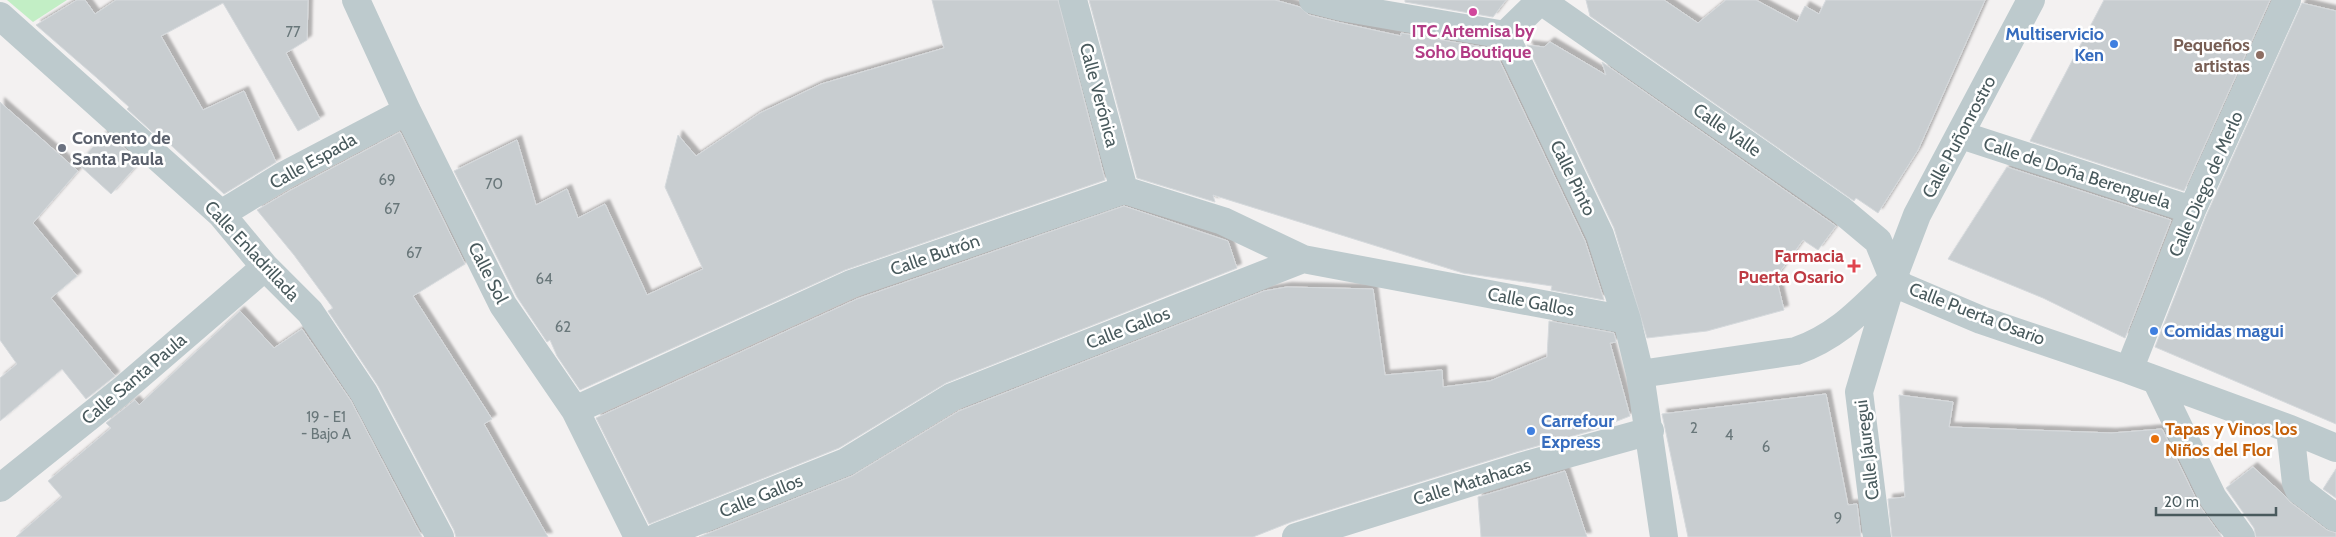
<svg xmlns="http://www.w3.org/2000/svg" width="2336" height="537" viewBox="0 0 2336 537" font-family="Cabin,sans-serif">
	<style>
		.green { fill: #c2eec5 }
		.building { fill: #c8cdd0; stroke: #d5d9dc; filter: url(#shadow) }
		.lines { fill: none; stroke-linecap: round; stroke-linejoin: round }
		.minor { stroke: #bdcacd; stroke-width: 28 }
		.hotel-dot { fill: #d1479c; stroke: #fff; stroke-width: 2 }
		.shop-dot { fill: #3f7fe0; stroke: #fff; stroke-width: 2 }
		.education-dot { fill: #8d6e63; stroke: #fff; stroke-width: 2 }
		.worship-dot { fill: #6b7280; stroke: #fff; stroke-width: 2 }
		.health-dot { fill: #e0444e; stroke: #fff; stroke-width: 2 }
		.food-dot { fill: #e8710a; stroke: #fff; stroke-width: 2 }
		.labels { text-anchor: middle; stroke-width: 5; stroke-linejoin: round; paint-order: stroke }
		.number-label { font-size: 15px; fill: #69777a }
		.hotel-label { font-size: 18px; font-weight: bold; fill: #b23c85; stroke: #fff }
		.shop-label { font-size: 18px; font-weight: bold; fill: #366cbe; stroke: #fff; text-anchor: start }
		.education-label { font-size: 18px; font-weight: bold; fill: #785e54; stroke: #fff; text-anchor: end }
		.street-label { font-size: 18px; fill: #495a5d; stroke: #fff }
		.worship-label { font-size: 18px; font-weight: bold; fill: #5b616d; stroke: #fff; text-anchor: start }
		.health-label { font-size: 18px; font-weight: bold; fill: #be3a42; stroke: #fff; text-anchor: end }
		.food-label { font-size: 18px; font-weight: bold; fill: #c56008; stroke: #fff; text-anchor: start }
	</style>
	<defs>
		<filter id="shadow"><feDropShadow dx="4.5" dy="-4.5" stdDeviation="1" flood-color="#0004"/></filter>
	</defs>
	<rect width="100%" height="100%" fill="#f3f1f1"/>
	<path class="green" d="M 7,0 L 67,0 L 33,22 Z"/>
	<path class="building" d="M 77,0 L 85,0 L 95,14 L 116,0 L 308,0 L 307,40 L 286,53 L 320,119 L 298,131 L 223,3 L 161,36 L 203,110 L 244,91 L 276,162 L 224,194 L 162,137 L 160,139 L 127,109 L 129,107 L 97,78 L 36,25 Z
		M 932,0 L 1058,0 L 1105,180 L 845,270 L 580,390 L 557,356 L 550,340 L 547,342 L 517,297 L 454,171 L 517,140 L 536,205 L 567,189 L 578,218 L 605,204 L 647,295 L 703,269 L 665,187 L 678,135 L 696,156 L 760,113 L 821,84 L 944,48 Z
		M 1089,0 L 1275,0 L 1300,7 L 1309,15 L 1337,22 L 1401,36 L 1401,33 L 1494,49 L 1585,241 L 1604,300 L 1551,290 L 1552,286 L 1463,273 L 1213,195 L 1215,202 L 1137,178 Z
		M 1405,0 L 1506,0 L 1493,17 L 1405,2 Z
		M 1586,0 L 1664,0 L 1698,23 L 1726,0 L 1756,0 L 1797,22 L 1805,6 L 1819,14 L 1826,0 L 1985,0 L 1918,150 L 1878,213 L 1856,198 L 1854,201 L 1590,16 Z
		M 2104,0 L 2270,0 L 2184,191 L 2030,141 Z
		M 2302,3 L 2336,11 L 2336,424 L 2155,347 L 2206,216 Z
		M 1550,42 L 1606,75 L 1602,62 L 1836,226 L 1818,250 L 1803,240 L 1776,277 L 1784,310 L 1707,331 L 1647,338 L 1614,228 L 1527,45 L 1544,47 Z
		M 0,102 L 78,171 L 33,223 L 77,276 L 51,298 L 115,376 L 86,399 L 62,369 L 0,421 L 0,378 L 17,364 L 0,340 Z
		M 106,132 L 140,162 L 111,194 L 78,164 Z
		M 400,132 L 465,264 L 413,296 L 492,419 L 484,424 L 548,537 L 456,537 L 454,530 L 378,386 L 328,311 L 333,308 L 294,255 L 257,210 L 291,190 Z
		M 2007,167 L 2171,220 L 2125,338 L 2043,298 L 1948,259 Z
		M 1124,206 L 1228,241 L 1237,268 L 946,383 L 839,448 L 649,524 L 596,418 L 857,299 Z
		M 1287,287 L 1373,289 L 1385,375 L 1442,370 L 1443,387 L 1490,381 L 1547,357 L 1549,321 L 1614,333 L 1616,342 L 1610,343 L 1630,416 L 1594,430 L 1516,452 L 1291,522 L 1253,537 L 699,537 L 852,476 L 959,411 L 1264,291 Z
		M 240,311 L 274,348 L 302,329 L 351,401 L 422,537 L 16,537 L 62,497 L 48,481 L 111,428 L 106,423 L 135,400 L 139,405 Z
		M 1826,394 L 1848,505 L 1857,504 L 1861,537 L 1688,537 L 1662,414 Z
		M 1899,395 L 1953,402 L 1949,427 L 2112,433 L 2162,429 L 2199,505 L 2222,537 L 1892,537 L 1888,499 L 1905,497 Z
		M 2253,467 L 2284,495 L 2290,502 L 2327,530 L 2336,533 L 2336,537 L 2256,537 L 2254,528 L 2226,488 Z
		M 2336,469 L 2336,498 L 2323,489 Z
		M 1565,471 L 1587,537 L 1481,537 L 1478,497 Z"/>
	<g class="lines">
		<path class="minor" d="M 356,0 L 407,111 L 503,305 L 575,410 L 638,537
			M 1073,0 L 1124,190
			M 1313,0 L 1341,7 L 1505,35
			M 1540,0 L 1841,210 L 1878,241 L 1893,278 L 1903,287 L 1981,320 L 2129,370 L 2290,429 L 2336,448
			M 0,16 L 221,214 L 265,267 L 310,312 L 364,393 L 440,537
			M 1505,35 L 1600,235 L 1627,320 L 1640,374 L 1664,537
			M 1505,35 L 1541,0
			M 1961,135 L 2192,210
			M 221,214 L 283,176 L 407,111
			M 2129,370 L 2192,210 L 2287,0
			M 1640,374 L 1796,351 C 1838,336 1860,311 1892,280
			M 2156,380 L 2213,498 L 2241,537
			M 575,410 L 851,284 L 1124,190 L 1223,221 L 1303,259
			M 2290,429 L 2296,483 L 2299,490 L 2336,518
			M 0,488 L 120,392 L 265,267
			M 657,537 L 846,462 L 952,397 L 1303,259 L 1627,320
			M 1296,537 L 1520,467 L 1650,431
			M 1877,537 L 1859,392 L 1893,278 L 1917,215 L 2031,0"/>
	</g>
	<circle class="hotel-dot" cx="1473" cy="12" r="5"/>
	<g class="shop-dot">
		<circle cx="2114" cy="44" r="5"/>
		<circle cx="2154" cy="331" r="5"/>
		<circle cx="1531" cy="431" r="5"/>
	</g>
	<circle class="education-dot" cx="2260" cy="55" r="5"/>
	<circle class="worship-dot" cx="62" cy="148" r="5"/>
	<path class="health-dot" d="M1851.5 258.5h5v5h5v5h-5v5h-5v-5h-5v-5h5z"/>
	<circle class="food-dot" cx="2155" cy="439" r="5"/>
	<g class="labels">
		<g class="number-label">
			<text x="293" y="37">77</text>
			<text x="387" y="185">69</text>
			<text x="494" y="189">70</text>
			<text x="392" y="214">67</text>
			<text x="414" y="258">67</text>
			<text x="544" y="284">64</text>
			<text x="563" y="332">62</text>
			<text x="326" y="422">19 - E1<tspan x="326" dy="17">- Bajo A</tspan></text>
			<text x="1694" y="433">2</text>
			<text x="1729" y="440">4</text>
			<text x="1766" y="452">6</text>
			<text x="1838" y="523">9</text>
		</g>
		<g class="hotel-label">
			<text x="1473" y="37">ITC Artemisa by<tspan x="1473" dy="21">Soho Boutique</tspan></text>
		</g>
		<g class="shop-label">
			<text x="2104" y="40" text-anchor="end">Multiservicio<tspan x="2104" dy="21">Ken</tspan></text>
			<text x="2164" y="337">Comidas magui</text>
			<text x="1541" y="427">Carrefour<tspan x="1541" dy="21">Express</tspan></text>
		</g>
		<g class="education-label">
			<text x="2250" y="51">Pequeños<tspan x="2250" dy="21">artistas</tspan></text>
		</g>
		<g class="street-label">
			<text transform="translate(1099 95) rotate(75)" y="6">Calle Verónica</text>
			<text transform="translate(1727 130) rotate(35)" y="6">Calle Valle</text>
			<text transform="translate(1959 137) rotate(-62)" y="6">Calle Puñonrostro</text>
			<text transform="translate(313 161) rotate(-29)" y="6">Calle Espada</text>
			<text transform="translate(2077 173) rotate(18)" y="6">Calle de Doña Berenguela</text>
			<text transform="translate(1573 178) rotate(64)" y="6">Calle Pinto</text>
			<text transform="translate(2206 184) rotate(-66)" y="6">Calle Diego de Merlo</text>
			<text transform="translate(252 251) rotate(47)" y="6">Calle Enladrillada</text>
			<text transform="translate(935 255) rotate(-19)" y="6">Calle Butrón</text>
			<text transform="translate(488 273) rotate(63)" y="6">Calle Sol</text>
			<text transform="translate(1531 302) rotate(11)" y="6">Calle Gallos</text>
			<text transform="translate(1977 314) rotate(21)" y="6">Calle Puerta Osario</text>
			<text transform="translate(1128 328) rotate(-21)" y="6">Calle Gallos</text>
			<text transform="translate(134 379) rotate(-40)" y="6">Calle Santa Paula</text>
			<text transform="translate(1867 450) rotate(-97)" y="6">Calle Jáuregui</text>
			<text transform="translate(1472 482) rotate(-17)" y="6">Calle Matahacas</text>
			<text transform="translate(761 496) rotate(-22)" y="6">Calle Gallos</text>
		</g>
		<g class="worship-label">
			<text x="72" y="144">Convento de<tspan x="72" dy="21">Santa Paula</tspan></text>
		</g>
		<g class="health-label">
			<text x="1844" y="262">Farmacia<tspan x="1844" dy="21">Puerta Osario</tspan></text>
		</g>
		<g class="food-label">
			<text x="2165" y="435">Tapas y Vinos los<tspan x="2165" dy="21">Niños del Flor</tspan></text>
		</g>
	</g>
	<path d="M2156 507v8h120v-8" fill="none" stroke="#495a5d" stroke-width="2.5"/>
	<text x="2164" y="507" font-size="15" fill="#495a5d" stroke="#ffffff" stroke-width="4" paint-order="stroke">20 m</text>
</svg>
